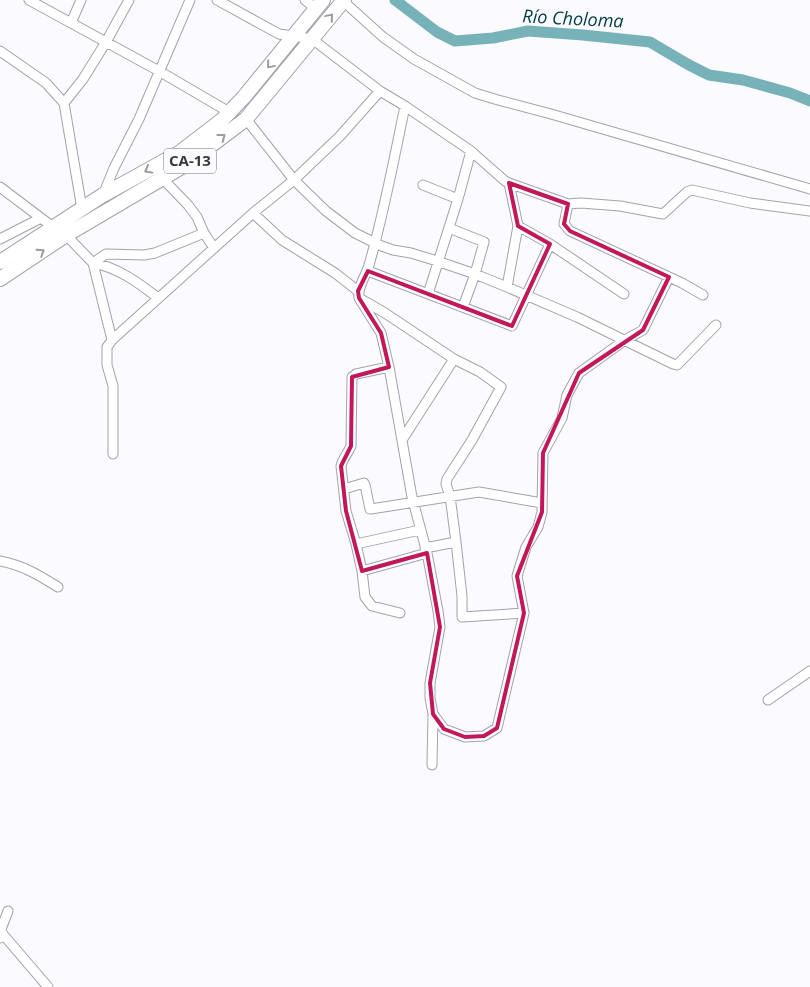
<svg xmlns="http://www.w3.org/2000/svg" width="810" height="987" viewBox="0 0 810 987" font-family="'Open Sans',sans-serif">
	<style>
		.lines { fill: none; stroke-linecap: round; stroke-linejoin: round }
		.river { stroke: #77b2b8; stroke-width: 11 }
		.minor-casing { stroke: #a3a2ab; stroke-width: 11 }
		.highway-casing { stroke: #a3a2ab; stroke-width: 16 }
		.minor { stroke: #fff; stroke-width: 9 }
		.highway { stroke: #fff; stroke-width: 14 }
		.oneway { stroke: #9c9c9e }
		.marked { fill: none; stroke: #c2185b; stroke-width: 4; stroke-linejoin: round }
		.labels { text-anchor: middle; stroke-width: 4.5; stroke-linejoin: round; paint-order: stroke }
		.shield { fill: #fbfafe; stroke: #737376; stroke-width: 1 }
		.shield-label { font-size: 15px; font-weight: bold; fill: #39393c }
		.water-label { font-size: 18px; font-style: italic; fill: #013d42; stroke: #fbfafe }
	</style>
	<rect width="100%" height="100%" fill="#fbfafe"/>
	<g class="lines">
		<path class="river" d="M 395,0 L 437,32 L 455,41 L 493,38 L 528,31 L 583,35 L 650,42 L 689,65 L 709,75 L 743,80 L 790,93 L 810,101"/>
		<defs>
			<path id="minor" d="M 29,0 L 159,71 L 229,112
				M 217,0 L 279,34 L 312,39 L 380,91 L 405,106 L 471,151 L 505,181 L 509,183 L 568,204 L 581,203 L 620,206 L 663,214 L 687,192 L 692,190 L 750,203 L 810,211
				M 305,0 L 316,9
				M 343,1 L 383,37 L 414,59 L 475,93 L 498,100 L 551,114 L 810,189
				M 71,23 L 81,0
				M 0,51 L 46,83 L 64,103 L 82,209
				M 64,103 L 83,79 L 106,42 L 129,0
				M 405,106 C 394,159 384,213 369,265 C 366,276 357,287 359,298 L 381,333 L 389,367 L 412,497 L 427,553 L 438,611 L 440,627 L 430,683 L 430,698 L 433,714 L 444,729 L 465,737 L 484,736 L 497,728 L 524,613 L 517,576 L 526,547 L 538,527 L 542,512 L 543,453 L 562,418 L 567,395 L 579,373 L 625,340 L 643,330 L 669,277
				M 246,119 L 294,180 L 326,211 L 355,233 L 379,245 L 393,250 L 411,253 L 437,261 L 475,274 L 507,287 L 577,317 L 673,364 L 677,365 L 716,325
				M 163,179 L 188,205 L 197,217 L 204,233 L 214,248
				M 423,185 L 458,199
				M 0,187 L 41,218
				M 103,195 L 114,168 L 139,119 L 190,0
				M 568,204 L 564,224 L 570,231 L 682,283 L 703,295
				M 253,213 L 282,240 L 335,273 L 358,291
				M 518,226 L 550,244 L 624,294
				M 449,228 L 484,242 L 475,274 L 463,307
				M 66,235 L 93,263 L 112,340
				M 0,239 L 41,218 L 53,227
				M 93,263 L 106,254 L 144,255 L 155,253 L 204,233
				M 93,263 C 117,267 139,283 158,298
				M 368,271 L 512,326 L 550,244
				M 507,287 L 518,226 L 509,183
				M 428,294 L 458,199 L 471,151
				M 359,298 L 385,313 L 454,359 L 480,372 L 501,387 L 472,440 L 447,479 L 446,484 L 450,496 L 456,542 L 462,596 L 462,617 L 524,613
				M 389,367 L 356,374 L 352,377 L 351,446 C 348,453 343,458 341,466 L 346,511 L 356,544 L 362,571 L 365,597 L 372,606 L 400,613
				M 402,440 L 454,359
				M 113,454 L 113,386 L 107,365 L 107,347 L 112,340 L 253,213 L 294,180 L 340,136 L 380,91
				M 344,489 L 364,483 L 365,485 L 370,509 L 371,509 L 479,492 L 542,503
				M 356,544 L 420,530
				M 425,548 L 456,542
				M 0,561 C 24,566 37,574 58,587
				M 362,571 L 427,553
				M 768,700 L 810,671
				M 432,765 L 433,714
				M 0,932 L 8,911
				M 0,938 L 1,932 L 48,987"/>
			<path id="highway" d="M 0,262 L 103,195 L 179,153 L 222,120 L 244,97 L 323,0
				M 0,279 L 66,235 L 185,165 L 246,119 L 344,0"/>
		</defs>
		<use href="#minor" class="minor-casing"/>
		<use href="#highway" class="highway-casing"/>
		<use href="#minor" class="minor"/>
		<use href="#highway" class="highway"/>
	</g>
	<defs><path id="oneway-chevron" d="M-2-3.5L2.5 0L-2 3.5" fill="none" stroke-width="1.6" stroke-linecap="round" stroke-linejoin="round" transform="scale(1.25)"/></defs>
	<g class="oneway">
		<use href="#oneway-chevron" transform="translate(330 17) rotate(-50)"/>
		<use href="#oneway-chevron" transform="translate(270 65) rotate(130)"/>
		<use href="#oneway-chevron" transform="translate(222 137) rotate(-37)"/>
		<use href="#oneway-chevron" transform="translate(148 170) rotate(151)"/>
		<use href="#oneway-chevron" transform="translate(41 252) rotate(-33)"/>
	</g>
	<path class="marked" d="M 509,183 L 568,204 L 564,224 L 570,231 L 669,277 L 643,330 L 579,373 L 543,453 L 542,512 L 517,576 L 524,613 L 497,728 L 484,736 L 465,737 L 444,729 L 433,714 L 430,683 L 440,627 L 427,553 L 362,571 L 346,511 L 341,466 L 351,446 L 352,377 L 389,367 L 381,333 L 359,298 L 358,291 L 368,271 L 512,326 L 550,244 L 518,226 Z"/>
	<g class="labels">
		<rect class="shield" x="164" y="148.5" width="52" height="25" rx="4"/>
		<g class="shield-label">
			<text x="190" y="166">CA-13</text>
		</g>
		<g class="water-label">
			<text transform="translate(573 19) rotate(3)" y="6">Río Choloma</text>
		</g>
	</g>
</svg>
